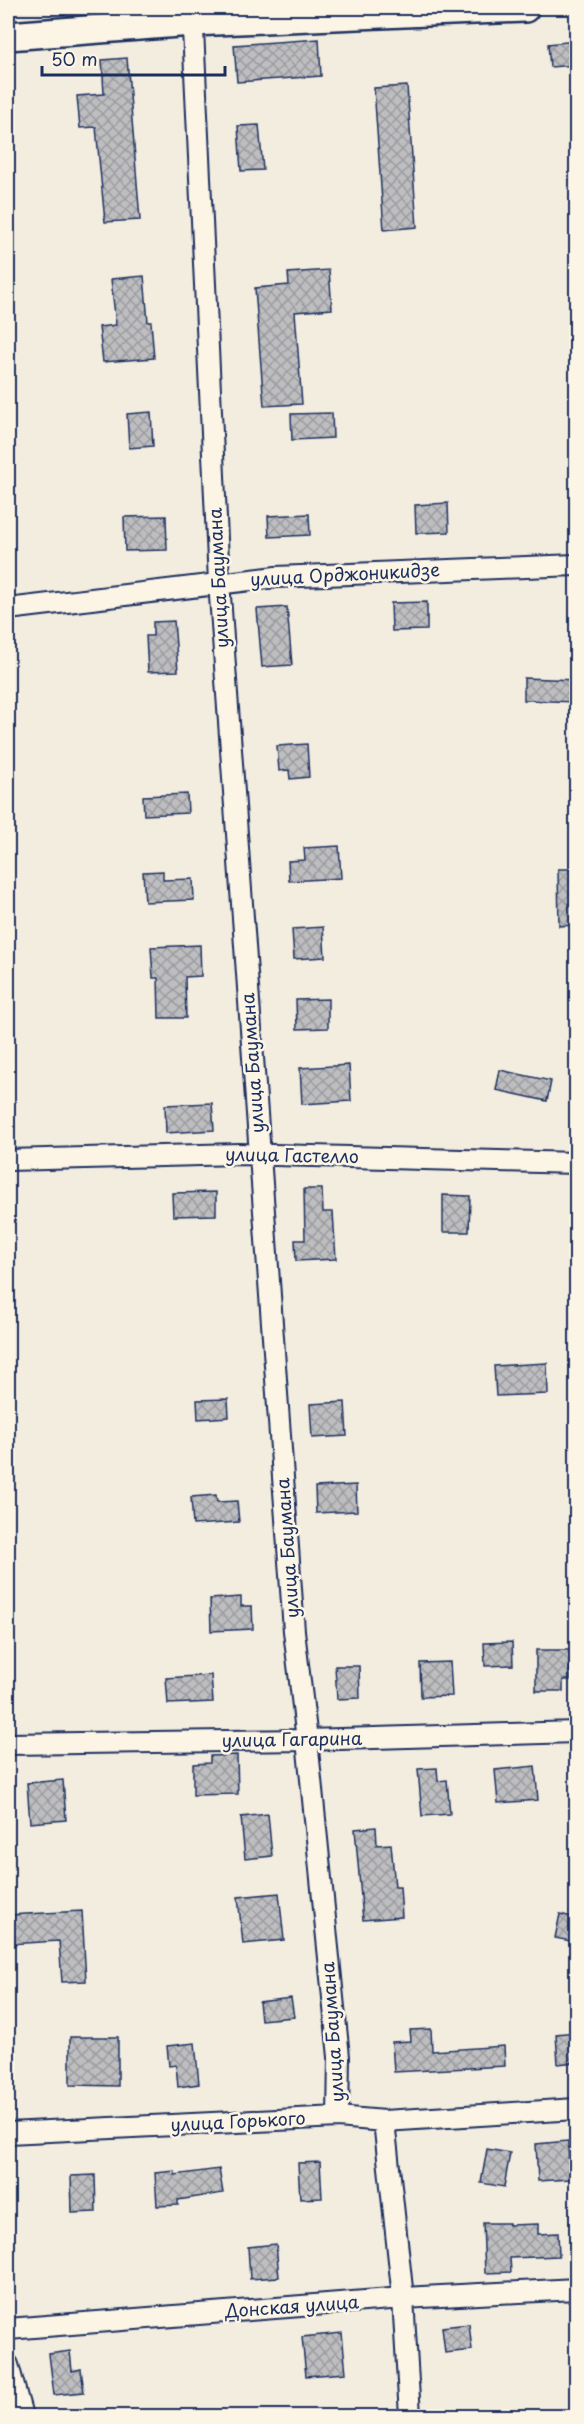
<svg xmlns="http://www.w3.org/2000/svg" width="584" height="2424" viewBox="0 0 584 2424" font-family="'Playpen Sans',sans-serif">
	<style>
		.building { fill: url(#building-cross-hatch); stroke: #1b2f5e; stroke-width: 1.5 }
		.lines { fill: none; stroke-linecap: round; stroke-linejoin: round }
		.street-casing { stroke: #1b2f5e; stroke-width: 24 }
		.secondary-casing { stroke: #1b2f5e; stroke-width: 32 }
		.street { stroke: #fcf5e5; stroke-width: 20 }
		.secondary { stroke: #fcf5e5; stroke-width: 27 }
		.labels { text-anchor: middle; stroke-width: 5; stroke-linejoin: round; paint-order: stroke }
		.street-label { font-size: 18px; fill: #1b2f5e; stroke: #fcf5e5 }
	</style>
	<defs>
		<pattern id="building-cross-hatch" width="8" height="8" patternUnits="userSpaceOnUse" patternTransform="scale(1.5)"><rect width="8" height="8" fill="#bebec0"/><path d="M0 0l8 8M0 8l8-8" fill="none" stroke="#9a9b9f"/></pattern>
	</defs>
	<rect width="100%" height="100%" fill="#f3ede0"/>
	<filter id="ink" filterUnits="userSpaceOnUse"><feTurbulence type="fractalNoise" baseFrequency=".0167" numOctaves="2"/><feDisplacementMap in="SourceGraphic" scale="12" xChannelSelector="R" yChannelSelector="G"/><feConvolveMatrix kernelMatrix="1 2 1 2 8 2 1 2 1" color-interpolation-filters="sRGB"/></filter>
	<g filter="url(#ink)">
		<path class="building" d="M 319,39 L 321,76 L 237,82 L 234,45 Z
			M 576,41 L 576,65 L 550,67 L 548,44 Z
			M 127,58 L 140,220 L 105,222 L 96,127 L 80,128 L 77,96 L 104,94 L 102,60 Z
			M 407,86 L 417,227 L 384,230 L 374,88 Z
			M 259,125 L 263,170 L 241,171 L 238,126 Z
			M 329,270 L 332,309 L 295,312 L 302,404 L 264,406 L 255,288 L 289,285 L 288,273 Z
			M 144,276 L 148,322 L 151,322 L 154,358 L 103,362 L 99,327 L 116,325 L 111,279 Z
			M 151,412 L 153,446 L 129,448 L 127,414 Z
			M 332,413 L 333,438 L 292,440 L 291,414 Z
			M 448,503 L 449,532 L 416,533 L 415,505 Z
			M 309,514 L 310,535 L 269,537 L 268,516 Z
			M 166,516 L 167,550 L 125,551 L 124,517 Z
			M 427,602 L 427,630 L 392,631 L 391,603 Z
			M 287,607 L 292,665 L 262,667 L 257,609 Z
			M 174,621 L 178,671 L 148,672 L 146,636 L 153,636 L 153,622 Z
			M 524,678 L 576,680 L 576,702 L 524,700 Z
			M 307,744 L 309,777 L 290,779 L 289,770 L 279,771 L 277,746 Z
			M 187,794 L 188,813 L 144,815 L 143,796 Z
			M 339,846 L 341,878 L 289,881 L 288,861 L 305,860 L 304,848 Z
			M 558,869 L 576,869 L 576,925 L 559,926 Z
			M 163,871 L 163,880 L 193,879 L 194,900 L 145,902 L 143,872 Z
			M 323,927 L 325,957 L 294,959 L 292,929 Z
			M 200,945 L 201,976 L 185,977 L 186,1018 L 159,1018 L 158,978 L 153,978 L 151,947 Z
			M 328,999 L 328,1028 L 297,1029 L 296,1000 Z
			M 349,1065 L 351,1101 L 302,1104 L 300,1068 Z
			M 500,1070 L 551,1081 L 547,1101 L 496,1090 Z
			M 212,1103 L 214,1130 L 166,1133 L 165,1105 Z
			M 304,1189 L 322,1189 L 323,1212 L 333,1212 L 336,1259 L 296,1261 L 295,1240 L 305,1240 Z
			M 216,1192 L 216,1215 L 173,1216 L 172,1193 Z
			M 443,1195 L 470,1196 L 469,1232 L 443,1232 Z
			M 547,1363 L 548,1394 L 496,1396 L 494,1366 Z
			M 228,1399 L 229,1417 L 198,1419 L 197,1400 Z
			M 345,1402 L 347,1436 L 312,1438 L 310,1404 Z
			M 356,1485 L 357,1511 L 316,1513 L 315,1487 Z
			M 216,1495 L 217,1502 L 237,1501 L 239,1522 L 193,1525 L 191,1497 Z
			M 241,1597 L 241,1606 L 252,1606 L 253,1629 L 211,1631 L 210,1599 Z
			M 512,1642 L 513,1665 L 485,1666 L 484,1643 Z
			M 536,1650 L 570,1650 L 570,1680 L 563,1680 L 563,1691 L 536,1691 Z
			M 450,1662 L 452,1696 L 421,1697 L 420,1663 Z
			M 335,1666 L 359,1666 L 360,1698 L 337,1699 Z
			M 211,1675 L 213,1702 L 168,1704 L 166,1678 Z
			M 237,1755 L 238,1794 L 193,1795 L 193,1764 L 210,1763 L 210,1756 Z
			M 535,1766 L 538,1800 L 498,1803 L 495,1770 Z
			M 437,1768 L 438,1781 L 447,1780 L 450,1814 L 422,1816 L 418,1769 Z
			M 63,1780 L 66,1820 L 30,1823 L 27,1783 Z
			M 268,1814 L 272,1856 L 245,1859 L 241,1817 Z
			M 376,1827 L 377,1845 L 391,1844 L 395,1887 L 400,1887 L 402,1917 L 363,1920 L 355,1829 Z
			M 279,1893 L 284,1940 L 243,1944 L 238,1897 Z
			M 82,1911 L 86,1981 L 62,1982 L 59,1941 L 8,1944 L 8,1915 Z
			M 560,1914 L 576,1918 L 576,1942 L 555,1938 Z
			M 291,1998 L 294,2017 L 261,2020 L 259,2002 Z
			M 431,2029 L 432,2051 L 504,2046 L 505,2066 L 394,2072 L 392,2042 L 411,2041 L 410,2030 Z
			M 576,2032 L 576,2062 L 558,2064 L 556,2034 Z
			M 70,2037 L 118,2037 L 118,2086 L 70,2085 Z
			M 195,2043 L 199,2084 L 178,2087 L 176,2065 L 169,2066 L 167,2046 Z
			M 568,2141 L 570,2179 L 538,2181 L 536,2144 Z
			M 487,2149 L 510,2153 L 504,2187 L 481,2183 Z
			M 320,2162 L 322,2198 L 300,2199 L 298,2163 Z
			M 219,2169 L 223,2193 L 178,2200 L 178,2205 L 157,2206 L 155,2173 L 175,2171 L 175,2175 Z
			M 95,2175 L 96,2212 L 72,2213 L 71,2176 Z
			M 483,2223 L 509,2223 L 509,2225 L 538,2224 L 538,2234 L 558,2233 L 559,2256 L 510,2258 L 511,2272 L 485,2273 Z
			M 276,2244 L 279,2277 L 250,2279 L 248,2247 Z
			M 469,2324 L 472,2350 L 445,2353 L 442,2327 Z
			M 342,2333 L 346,2373 L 306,2376 L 302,2337 Z
			M 70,2351 L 72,2371 L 81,2369 L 84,2392 L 54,2395 L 49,2354 Z"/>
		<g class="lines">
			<defs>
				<path id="street" d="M 192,8 L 219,582 L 294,1631 L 307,1740 L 339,2057 L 338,2117
					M 8,609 L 276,577 L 576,565
					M 8,1160 L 239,1154 L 576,1163
					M 8,1744 L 307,1740 L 576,1732
					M 384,2121 L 403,2298 L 410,2416
					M 8,2133 L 338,2117 L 384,2121 L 576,2109
					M 8,2329 L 403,2298 L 576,2289
					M 8,2365 L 22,2416"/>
				<path id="secondary" d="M 8,36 L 192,22 L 525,8"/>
			</defs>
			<use href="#street" class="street-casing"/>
			<use href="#secondary" class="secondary-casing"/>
			<use href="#street" class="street"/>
			<use href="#secondary" class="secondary"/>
		</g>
	</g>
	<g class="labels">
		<g class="street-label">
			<text transform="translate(345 575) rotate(-3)" y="6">улица Орджоникидзе</text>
			<text transform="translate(219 578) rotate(-93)" y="6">улица Баумана</text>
			<text transform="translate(253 1063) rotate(-94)" y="6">улица Баумана</text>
			<text transform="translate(292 1156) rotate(1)" y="6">улица Гастелло</text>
			<text transform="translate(288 1548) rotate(-94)" y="6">улица Баумана</text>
			<text transform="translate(292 1740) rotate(-1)" y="6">улица Гагарина</text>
			<text transform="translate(333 2032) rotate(-94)" y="6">улица Баумана</text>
			<text transform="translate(238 2122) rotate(-3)" y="6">улица Горького</text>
			<text transform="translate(292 2307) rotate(-4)" y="6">Донская улица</text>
		</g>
	</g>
	<rect width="584" height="2424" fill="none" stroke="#fcf5e5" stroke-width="30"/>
	<rect x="15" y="15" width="554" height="2394" fill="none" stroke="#1b2f5e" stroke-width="2" filter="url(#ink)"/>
	<path d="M42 66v9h183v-9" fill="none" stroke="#1b2f5e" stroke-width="3"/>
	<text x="51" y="66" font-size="18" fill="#1b2f5e" stroke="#fcf5e5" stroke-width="4.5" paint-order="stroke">50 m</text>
</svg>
